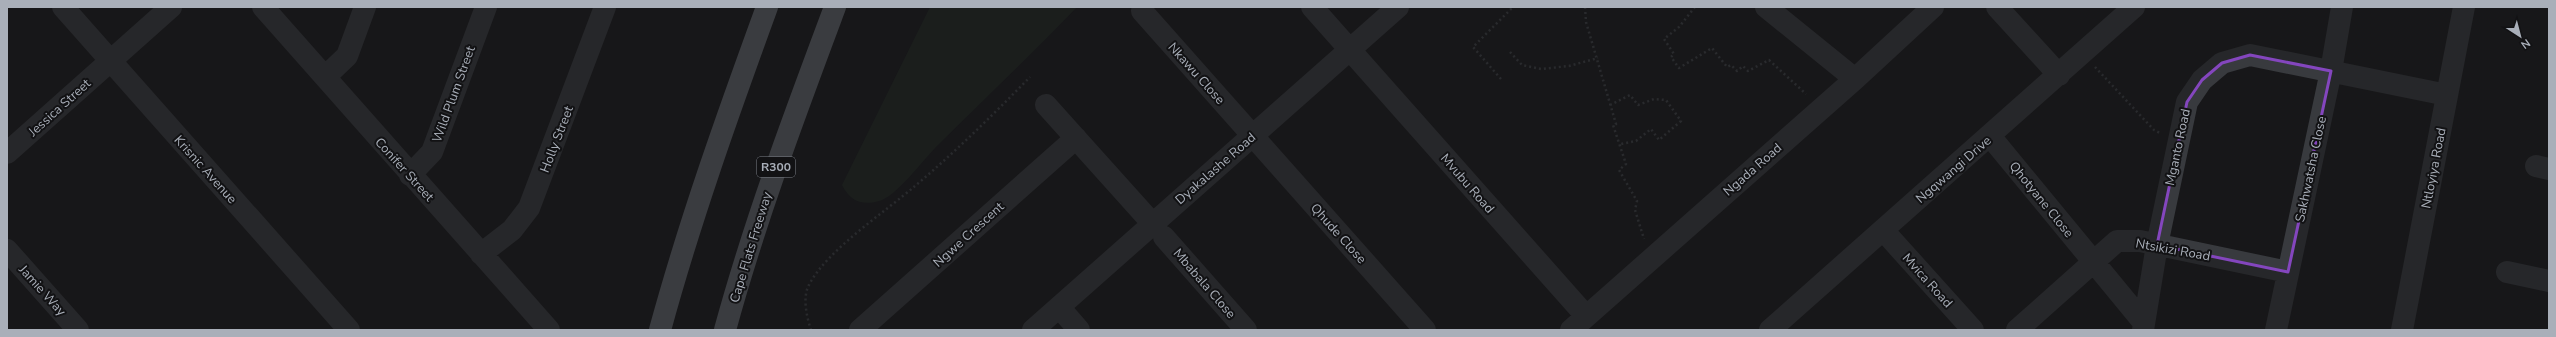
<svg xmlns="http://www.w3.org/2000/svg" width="2556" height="337" viewBox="0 0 2556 337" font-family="'Nunito Sans',sans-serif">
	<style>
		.green { fill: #1f2720 }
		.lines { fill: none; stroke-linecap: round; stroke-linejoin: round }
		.path { stroke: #3e4145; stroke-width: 2.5; stroke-dasharray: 2 3; stroke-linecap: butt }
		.minor { stroke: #383a3e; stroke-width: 22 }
		.highway { stroke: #64686f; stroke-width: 22 }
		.marked { fill: none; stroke: #8446be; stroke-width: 3; stroke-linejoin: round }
		.labels { text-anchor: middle; stroke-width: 4; stroke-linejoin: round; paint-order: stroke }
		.shield { fill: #121214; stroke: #7c8088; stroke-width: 1 }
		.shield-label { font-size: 12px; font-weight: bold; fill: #a9afb9 }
		.street-label { font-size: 13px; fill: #a9afb9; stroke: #121214 }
	</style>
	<rect width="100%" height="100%" fill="#171719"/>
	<path class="green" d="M 930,7 L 1077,7 C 1031,55 983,100 936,147 C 923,160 896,197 879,201 C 862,206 850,201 842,185 Z"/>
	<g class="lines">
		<path class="path" d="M 1585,7 L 1586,22 L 1616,124 L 1613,125 L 1626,164 L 1619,170 L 1637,201 L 1635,210 L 1644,239
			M 1695,7 L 1679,27 L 1664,39 L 1674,54 L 1671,57 L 1679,68 L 1712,48 L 1727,67 L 1731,65 L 1737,71 L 1743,66 L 1748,71 L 1769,60 L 1806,94
			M 1510,52 L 1522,65 L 1541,69 L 1569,66 L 1598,58
			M 2095,67 L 2154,130 L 2160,133
			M 1501,79 L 1473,47 L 1513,7
			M 1610,105 L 1630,95 L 1638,105 L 1654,99 L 1666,100 L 1681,121 L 1659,140 L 1651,129 L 1636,141 L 1621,144
			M 811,330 C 807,318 802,297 809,285 C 826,251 885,212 915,186 C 955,152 993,115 1030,77"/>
		<path class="minor" d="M 63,7 L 349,330
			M 263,7 L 549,330
			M 1312,7 L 1586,316
			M 1766,7 L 1855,79
			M 1997,7 L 2059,75
			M 1142,11 L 1425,330
			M 325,77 L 347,56 L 365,7
			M 1046,105 L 1152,223
			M 1990,136 L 2144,323
			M 7,153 L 171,7
			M 2536,166 L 2549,169
			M 410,175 L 432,152 L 486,7
			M 1883,230 L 1973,330
			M 1164,237 L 1246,330
			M 7,250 L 78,330
			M 481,254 L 512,230 L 529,208 L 605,7
			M 2507,272 L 2549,281
			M 1059,307 L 1079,330
			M 860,330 L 1076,138
			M 1033,330 L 1398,7
			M 1571,330 L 1855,79 L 1933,7
			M 1770,330 L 2134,7
			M 2017,330 L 2117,241 L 2140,241 L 2288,272
			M 2143,330 L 2157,245 L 2187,102 L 2202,80 L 2222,63 L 2250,55 L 2447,95
			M 2276,330 L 2331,71 L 2342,7
			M 2402,330 L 2464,7"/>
		<path class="highway" d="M 660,330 C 690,220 728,114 767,7
			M 725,330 C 755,220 795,114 835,7"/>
	</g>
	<path d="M0 0H2556V337H0ZM 2250,55 L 2331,71 L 2288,272 L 2157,245 L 2187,102 L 2202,80 L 2222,63 Z" fill="#171719" fill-opacity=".55" fill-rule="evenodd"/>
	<path class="marked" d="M 2250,55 L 2331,71 L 2288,272 L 2157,245 L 2187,102 L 2202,80 L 2222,63 Z"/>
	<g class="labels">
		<rect class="shield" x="757" y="157" width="38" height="20" rx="3"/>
		<g class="shield-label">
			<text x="776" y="171">R300</text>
		</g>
		<g class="street-label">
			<text transform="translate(1197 73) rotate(48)" y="5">Nkawu Close</text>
			<text transform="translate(453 94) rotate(-70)" y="5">Wild Plum Street</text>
			<text transform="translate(59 107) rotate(-42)" y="5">Jessica Street</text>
			<text transform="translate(556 139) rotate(-69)" y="5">Holly Street</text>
			<text transform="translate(2177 147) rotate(-78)" y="5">Mganto Road</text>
			<text transform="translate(1215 168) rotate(-41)" y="5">Dyakalashe Road</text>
			<text transform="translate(2433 168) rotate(-79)" y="5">Ntloyiya Road</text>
			<text transform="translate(206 169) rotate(48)" y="5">Krisnic Avenue</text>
			<text transform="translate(405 169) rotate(48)" y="5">Conifer Street</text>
			<text transform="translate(1752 169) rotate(-41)" y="5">Ngada Road</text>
			<text transform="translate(1953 169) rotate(-41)" y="5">Ngqwangi Drive</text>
			<text transform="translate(2310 169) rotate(-78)" y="5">Sakhwatsha Close</text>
			<text transform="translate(1468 183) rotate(49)" y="5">Mvubu Road</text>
			<text transform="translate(2042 199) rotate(51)" y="5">Qhotyane Close</text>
			<text transform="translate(1339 233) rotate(48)" y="5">Qhude Close</text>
			<text transform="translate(968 234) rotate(-42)" y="5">Ngwe Crescent</text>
			<text transform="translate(750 247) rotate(-73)" y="5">Cape Flats Freeway</text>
			<text transform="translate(2173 249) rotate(10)" y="5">Ntsikizi Road</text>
			<text transform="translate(1928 280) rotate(48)" y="5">Mvica Road</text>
			<text transform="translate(1205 283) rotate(49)" y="5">Mbabala Close</text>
			<text transform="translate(43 290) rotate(48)" y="5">Jamie Way</text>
		</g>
	</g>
	<rect width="2556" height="337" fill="none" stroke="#a9afb9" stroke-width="16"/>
	<g transform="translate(2520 36) rotate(144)" stroke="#121214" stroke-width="3" paint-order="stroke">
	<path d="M0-3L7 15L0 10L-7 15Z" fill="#a9afb9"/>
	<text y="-6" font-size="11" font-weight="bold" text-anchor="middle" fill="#a9afb9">N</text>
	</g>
</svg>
